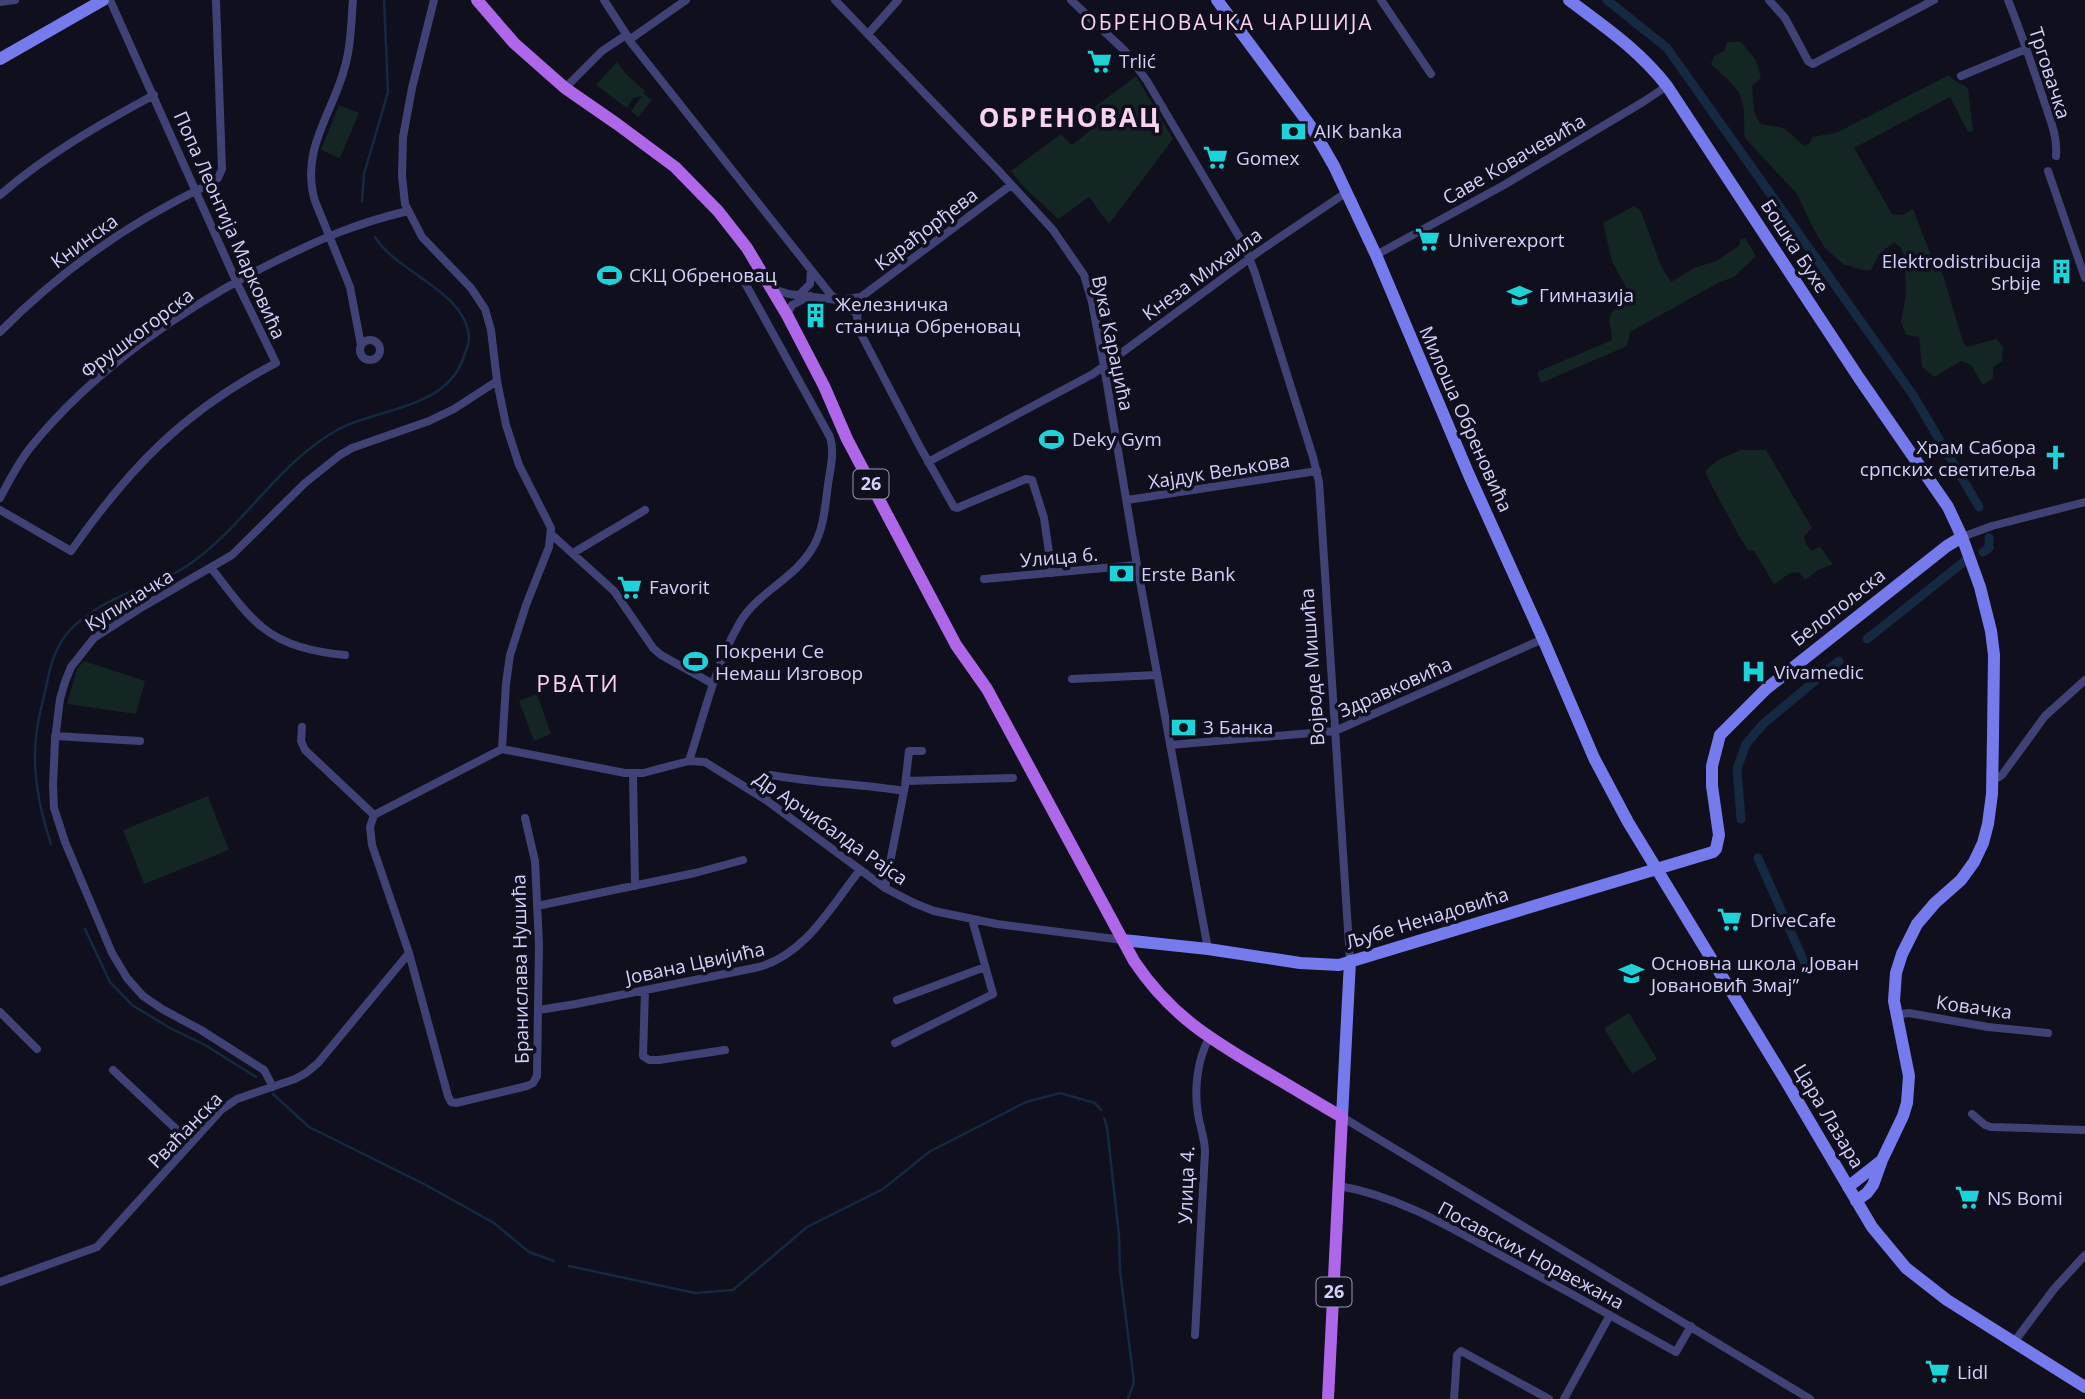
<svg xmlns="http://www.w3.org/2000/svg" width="2085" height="1399" viewBox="0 0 2085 1399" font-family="'Open Sans',sans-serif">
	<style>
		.green { fill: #132624 }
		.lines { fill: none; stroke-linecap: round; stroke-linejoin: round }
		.stream { stroke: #152941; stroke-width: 2.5 }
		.canal { stroke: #152941; stroke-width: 9 }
		.street { stroke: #404276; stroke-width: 8 }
		.secondary { stroke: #757bec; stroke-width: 12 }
		.primary { stroke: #af67ea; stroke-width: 12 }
		.labels { text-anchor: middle; stroke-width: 7; stroke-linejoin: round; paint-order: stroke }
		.shield { fill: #100f1d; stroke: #9897b7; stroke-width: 2 }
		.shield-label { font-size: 18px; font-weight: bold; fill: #d3d1f9 }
		.poi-label { font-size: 19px; fill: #d3d1f9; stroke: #100f1d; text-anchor: start }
		.street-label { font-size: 19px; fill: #d3d1f9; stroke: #100f1d }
		.neighbourhood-label { font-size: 21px; letter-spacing: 2px; fill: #f9d3ee; stroke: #100f1d }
		.quarter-label { font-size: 23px; letter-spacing: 2px; fill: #f9d3ee; stroke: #100f1d }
		.district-label { font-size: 26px; font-weight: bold; letter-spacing: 2px; fill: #f9d3ee; stroke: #100f1d }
	</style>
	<rect width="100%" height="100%" fill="#100f1d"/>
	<path class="green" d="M 1727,42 L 1741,42 L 1756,60 L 1761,78 L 1752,86 L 1754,111 L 1760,124 L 1784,128 L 1804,146 L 1810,143 L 1812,137 L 1836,133 L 1949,75 C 1955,83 1961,83 1968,88 L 1973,131 L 1968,132 L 1950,97 L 1854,148 L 1892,214 L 1903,215 L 1913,209 L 1932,258 L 1943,275 L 1963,342 L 1966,347 L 1997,339 L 2003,347 L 2002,361 L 1993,367 L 1993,378 L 1983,385 L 1971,365 L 1961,361 L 1934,377 L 1922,367 L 1919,337 L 1906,335 L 1901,322 L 1906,294 L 1905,260 L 1901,248 L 1894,242 L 1879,254 L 1871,270 C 1859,272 1855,265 1844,265 L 1825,248 L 1813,228 L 1797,194 L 1745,138 C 1743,125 1746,110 1741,98 C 1737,85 1720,73 1711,64 L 1714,56 L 1724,51 Z
		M 617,62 L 626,74 L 645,91 L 644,94 L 652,100 L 638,117 L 631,111 L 642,96 L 633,98 L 627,108 L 596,85 Z
		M 1136,76 L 1173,139 L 1109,224 L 1089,197 L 1058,219 L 1022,185 L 1011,171 L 1061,134 L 1072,145 L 1093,128 L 1083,116 Z
		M 339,105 L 359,113 L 340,158 L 321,150 Z
		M 1634,206 L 1641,211 L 1661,266 L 1671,282 L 1694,268 L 1716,261 L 1739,246 L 1740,240 L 1745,238 L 1756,256 L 1734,277 L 1720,282 L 1630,332 L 1627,346 L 1541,383 L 1537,372 L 1612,340 C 1610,317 1603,314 1627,303 L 1630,295 L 1612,261 L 1603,223 Z
		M 1740,450 L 1766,450 L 1812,528 L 1804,536 L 1806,544 L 1811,551 L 1820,547 L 1833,564 L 1818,570 L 1805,580 L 1799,572 L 1790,573 L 1774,584 L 1754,551 L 1748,550 L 1738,534 L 1706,475 L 1706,470 L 1718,460 Z
		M 84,661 L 145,681 L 136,714 L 67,704 L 77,669 Z
		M 537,694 L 551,734 L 534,741 L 519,701 Z
		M 208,796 L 229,850 L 144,884 L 123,830 Z
		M 1629,1013 L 1657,1059 L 1632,1074 L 1604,1028 Z"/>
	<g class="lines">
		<path class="stream" d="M 362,202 L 364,174 L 388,92 L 384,0
			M 51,844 C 39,808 31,767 37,729 C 39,715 43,701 46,687 C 50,667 55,646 70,630 C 77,622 87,616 95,610 C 126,589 164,584 194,561 C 247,522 280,461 339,429 C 379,408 445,409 463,359 C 465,352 469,345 469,339 C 468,292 398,274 375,237
			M 85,929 L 110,982 L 132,1005 L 170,1028 L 205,1045 L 256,1077
			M 273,1094 L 309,1127 L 424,1184 L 494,1223 L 529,1252 L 554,1261
			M 1104,1118 L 1107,1127 L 1119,1236 L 1120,1271 L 1134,1382 L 1128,1399
			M 569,1266 L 695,1293 L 733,1290 L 807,1227 L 883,1189 L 929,1152 L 1026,1102 L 1060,1093 L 1095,1103 L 1101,1110"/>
		<path class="canal" d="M 1607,0 L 1667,48 L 1913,395 L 1979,507
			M 1983,552 L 1989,548 L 1989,538
			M 1867,639 L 1966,560
			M 1741,819 L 1737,769 L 1746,744 L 1763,724 L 1839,661
			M 1758,858 L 1806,966"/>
		<path class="street" d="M 353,0 C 351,24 351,47 344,70 C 331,116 300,151 315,201 L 350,287 L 361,345
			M 434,0 L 412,88 L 403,137 L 402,176 L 405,204 L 422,237 L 471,288 L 485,309 L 491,330 L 497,381 L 506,425 L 519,465 L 551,528 L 549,547 L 526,605 L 510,655 L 506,684 L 502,749
			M 604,0 L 628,37
			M 686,0 L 629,40 L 831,295 L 857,314
			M 835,0 L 998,170 L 1053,230 L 1084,275 L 1092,302 L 1104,366 L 1137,565 L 1208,949
			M 1071,0 L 1125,51 L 1147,81 L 1244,245 L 1255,273 L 1313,457 L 1319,482 L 1321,512 L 1350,961
			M 1381,0 L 1431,74
			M 1769,0 L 1785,18 L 1808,61 L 1813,64 L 1934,0
			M 2008,0 C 2021,32 2032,65 2043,98 C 2049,117 2058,136 2056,156
			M 0,2 L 15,0
			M 868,34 L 898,0
			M 1961,76 L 2026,49
			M 565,88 L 602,51 L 626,35
			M 2048,171 L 2085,278
			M 1011,185 L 861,297 L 857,318 L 861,334 L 920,447 L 954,507 L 957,508 L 1026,479 L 1032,480 L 1044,518 L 1052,573
			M 0,195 C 46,155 100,124 154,95
			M 1376,255 L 1504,185 L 1643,102 L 1667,86
			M 773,289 L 789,294 L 837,300 L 861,297
			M 800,294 L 810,284 L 811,270
			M 787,315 L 792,305 L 810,296
			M 0,332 C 61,270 133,220 212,183 L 218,178 L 222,169 L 216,0
			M360 350a10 10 0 1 1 20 0a10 10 0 1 1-20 0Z
			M 928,462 L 1093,374 L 1261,250 L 1347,192
			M 0,498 C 9,481 18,463 30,448 C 93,370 185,306 274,262 C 320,239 357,223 408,211
			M 1127,500 L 1317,471
			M 0,510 L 71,551 C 130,467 184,411 276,363 L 236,281 L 110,0
			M 551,534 L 614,591 L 653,648 L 661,655 L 713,684
			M 1962,537 L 1992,526 L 2085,502
			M 573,553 L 645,510
			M 211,568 C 226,586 243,612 262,627 C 285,646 315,652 345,655
			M 984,579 L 1137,565
			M 1072,679 L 1157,675
			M 302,727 L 301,741 L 305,750 L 374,815
			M 55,736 L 140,741
			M 1170,745 L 1335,731 L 1543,639
			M 689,761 C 704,715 715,666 739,624 C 757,592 795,579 813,547 C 824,529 825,506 828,485 C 830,469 835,453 830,437 L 745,283
			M 633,774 L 635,886
			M 906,781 L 1013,778
			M 1992,781 L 2002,775 L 2045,716 L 2085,680
			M 766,800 L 771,775 C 815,783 860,784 904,791
			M 374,815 L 502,749 L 625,773 L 643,773 L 689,761 L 705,762 L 766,800 L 885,888 L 914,903 L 934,911 L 997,924 L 1123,940
			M 374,815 L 370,827 L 372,845 L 409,953 L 448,1096 L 451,1102 L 456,1103 L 527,1086 L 533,1083 L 537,1076 L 539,945 L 535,861 L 525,818
			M 885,888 L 905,786 L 909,751 L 922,751
			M 537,906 L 695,873 L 743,860
			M 645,990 L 643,1056 L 649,1060 L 659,1060 L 725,1050
			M 897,1000 L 985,967
			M 539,1010 L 576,1004 L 759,967 C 806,954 831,906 860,870
			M 0,1012 L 37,1049
			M 1895,1015 L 1909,1013 L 1988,1027 L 2048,1033
			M 895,1043 L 993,994 L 972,919
			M 113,1070 L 191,1143
			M 273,1087 L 264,1070 L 201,1030 L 162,1009 L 143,996 L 127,978 L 112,953 L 65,842 L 54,808 L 53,786 L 55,740 L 60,699 L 65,682 L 71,667 L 94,638 L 144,606 L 232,555 L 305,483 L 340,455 L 352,448 L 429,421 L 454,409 L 497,381
			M 1972,1114 L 1985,1125 L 1991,1127 L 2085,1130
			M 1342,1117 L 1810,1399
			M 1339,1186 C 1399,1196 1453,1229 1506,1258 C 1563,1289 1619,1320 1676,1352 L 1691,1326
			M 0,1282 L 97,1247 L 221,1110 L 237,1099 L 295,1079 L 306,1073 L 318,1063 L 409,953
			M 1195,1335 L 1205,1152 C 1205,1139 1200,1127 1198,1114 C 1194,1089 1197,1061 1209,1038
			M 2014,1342 L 2054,1289 L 2085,1255
			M 1454,1399 L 1457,1355 L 1461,1351 L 1549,1399
			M 1564,1399 L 1610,1315"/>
		<path class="secondary" d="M 1217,0 L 1312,128 L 1334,166 L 1376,255 L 1469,475 L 1543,639 L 1594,758 L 1628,822 L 1784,1078 L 1872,1227 L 1906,1268 L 1947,1300 L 2085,1387
			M 1569,0 C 1605,27 1639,50 1667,86 L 1859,378 L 1948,507 L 1962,537 L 1980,587 L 1991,631 L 1994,655 L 1993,737 L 1992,794 L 1988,824 L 1983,843 L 1974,862 L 1961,880 L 1935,903 L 1917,924 L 1902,954 L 1896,973 L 1894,1001 L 1909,1076 L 1907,1103 L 1903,1116 L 1882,1160 L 1873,1185 L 1867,1193 L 1856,1201
			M 0,59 L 103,0
			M 1123,940 L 1208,949 L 1300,963 L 1339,965 L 1713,852 L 1716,849 L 1719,835 L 1712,786 L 1712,766 L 1720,735 L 1766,689 L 1947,546 L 1962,537
			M 1342,1117 L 1350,961
			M 1848,1187 L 1881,1161"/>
		<path class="primary" d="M 477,0 L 514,43 L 565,88 L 617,124 L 675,167 L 718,211 L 747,248 L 787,315 L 824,386 L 847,439 L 956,645 L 987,689 L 1134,961 C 1170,1015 1210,1039 1264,1071 C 1290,1086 1316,1102 1342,1117 L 1328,1399"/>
	</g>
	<defs>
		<symbol id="supermarket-bare" viewBox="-9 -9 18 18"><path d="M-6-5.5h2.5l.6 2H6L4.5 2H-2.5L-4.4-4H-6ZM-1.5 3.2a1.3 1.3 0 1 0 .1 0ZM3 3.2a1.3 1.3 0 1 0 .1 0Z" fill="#1ed3d8" stroke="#100f1d" stroke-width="2.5" paint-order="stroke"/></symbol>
		<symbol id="bank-bare" viewBox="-9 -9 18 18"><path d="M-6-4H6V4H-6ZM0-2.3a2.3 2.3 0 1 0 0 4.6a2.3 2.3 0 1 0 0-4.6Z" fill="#1ed3d8" stroke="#100f1d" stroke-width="2.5" paint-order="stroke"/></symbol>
		<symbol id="building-bare" viewBox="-9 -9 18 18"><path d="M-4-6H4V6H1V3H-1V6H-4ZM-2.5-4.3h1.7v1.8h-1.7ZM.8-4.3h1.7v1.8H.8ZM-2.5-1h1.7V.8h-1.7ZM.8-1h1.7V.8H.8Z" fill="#1ed3d8" stroke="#100f1d" stroke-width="2.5" paint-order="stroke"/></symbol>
		<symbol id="stadium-bare" viewBox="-9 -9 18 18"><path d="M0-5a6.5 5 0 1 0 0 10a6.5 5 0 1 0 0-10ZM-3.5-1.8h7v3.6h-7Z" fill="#1ed3d8" stroke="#100f1d" stroke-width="2.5" paint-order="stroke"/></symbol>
		<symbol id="school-bare" viewBox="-9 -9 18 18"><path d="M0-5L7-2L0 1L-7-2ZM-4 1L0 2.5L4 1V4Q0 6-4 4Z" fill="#1ed3d8" stroke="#100f1d" stroke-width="2.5" paint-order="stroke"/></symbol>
		<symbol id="church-bare" viewBox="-9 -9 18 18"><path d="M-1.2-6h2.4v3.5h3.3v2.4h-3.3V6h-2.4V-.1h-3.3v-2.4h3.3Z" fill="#1ed3d8" stroke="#100f1d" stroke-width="2.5" paint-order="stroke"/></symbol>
		<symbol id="hospital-bare" viewBox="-9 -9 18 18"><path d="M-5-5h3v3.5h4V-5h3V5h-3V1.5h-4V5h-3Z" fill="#1ed3d8" stroke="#100f1d" stroke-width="2.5" paint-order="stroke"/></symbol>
	</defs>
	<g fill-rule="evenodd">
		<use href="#supermarket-bare" x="1082" y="44" width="35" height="35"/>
		<use href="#bank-bare" x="1276" y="114" width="35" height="35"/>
		<use href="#supermarket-bare" x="1198" y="140" width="35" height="35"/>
		<use href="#supermarket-bare" x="1410" y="222" width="35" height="35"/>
		<use href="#building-bare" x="2044" y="254" width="35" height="35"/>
		<use href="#stadium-bare" x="592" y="258" width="35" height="35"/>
		<use href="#school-bare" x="1502" y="278" width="35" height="35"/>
		<use href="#building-bare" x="798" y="298" width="35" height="35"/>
		<use href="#stadium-bare" x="1034" y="422" width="35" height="35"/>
		<use href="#church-bare" x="2038" y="440" width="35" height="35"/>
		<use href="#bank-bare" x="1104" y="556" width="35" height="35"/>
		<use href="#supermarket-bare" x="612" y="570" width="35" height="35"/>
		<use href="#stadium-bare" x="678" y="644" width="35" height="35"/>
		<use href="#hospital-bare" x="1736" y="654" width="35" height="35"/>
		<use href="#bank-bare" x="1166" y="710" width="35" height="35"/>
		<use href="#supermarket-bare" x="1712" y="902" width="35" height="35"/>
		<use href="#school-bare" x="1614" y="956" width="35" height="35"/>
		<use href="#supermarket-bare" x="1950" y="1180" width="35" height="35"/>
		<use href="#supermarket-bare" x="1920" y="1354" width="35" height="35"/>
	</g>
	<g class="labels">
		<g class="shield">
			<rect x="853.5" y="469.5" width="35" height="29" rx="5"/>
			<rect x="1316.5" y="1277.5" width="35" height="29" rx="5"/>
		</g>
		<g class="shield-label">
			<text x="871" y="490">26</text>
			<text x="1334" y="1298">26</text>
		</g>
		<g class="poi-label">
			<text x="1119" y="68">Trlić</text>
			<text x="1314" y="138">AIK banka</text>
			<text x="1236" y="165">Gomex</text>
			<text x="1448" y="247">Univerexport</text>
			<text x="2041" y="268" text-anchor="end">Elektrodistribucija<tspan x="2041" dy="22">Srbije</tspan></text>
			<text x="629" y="282">СКЦ Обреновац</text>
			<text x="1539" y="302">Гимназија</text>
			<text x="835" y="311">Железничка<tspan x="835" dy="22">станица Обреновац</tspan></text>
			<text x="1072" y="446">Deky Gym</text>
			<text x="2036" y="454" text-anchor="end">Храм Сабора<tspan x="2036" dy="22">српских светитеља</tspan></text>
			<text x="1141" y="581">Erste Bank</text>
			<text x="649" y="594">Favorit</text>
			<text x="715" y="658">Покрени Се<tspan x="715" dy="22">Немаш Изговор</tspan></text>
			<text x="1774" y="679">Vivamedic</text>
			<text x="1203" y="734">3 Банка</text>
			<text x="1750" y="927">DriveCafe</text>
			<text x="1651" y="970">Основна школа „Јован<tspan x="1651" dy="22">Јовановић Змај”</tspan></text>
			<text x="1987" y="1205">NS Bomi</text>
			<text x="1957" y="1379">Lidl</text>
		</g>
		<g class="street-label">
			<text transform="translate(2050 73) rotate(72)" y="7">Трговачка</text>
			<text transform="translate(1514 159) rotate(-30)" y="7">Саве Ковачевића</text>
			<text transform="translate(230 225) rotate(66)" y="7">Попа Леонтија Марковића</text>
			<text transform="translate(926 229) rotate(-37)" y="7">Карађорђева</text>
			<text transform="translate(84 241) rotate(-36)" y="7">Книнска</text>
			<text transform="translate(1795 246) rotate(57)" y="7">Бошка Бухе</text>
			<text transform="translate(1202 274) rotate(-36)" y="7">Кнеза Михаила</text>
			<text transform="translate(137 333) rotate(-37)" y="7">Фрушкогорска</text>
			<text transform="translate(1113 343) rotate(78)" y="7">Вука Караџића</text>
			<text transform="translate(1466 419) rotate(66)" y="7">Милоша Обреновића</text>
			<text transform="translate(1219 471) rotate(-9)" y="7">Хајдук Вељкова</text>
			<text transform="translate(1059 557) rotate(-5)" y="7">Улица 6.</text>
			<text transform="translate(129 600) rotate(-32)" y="7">Купиначка</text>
			<text transform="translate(1838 607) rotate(-38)" y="7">Белопољска</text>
			<text transform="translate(1312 667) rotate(-94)" y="7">Војводе Мишића</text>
			<text transform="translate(1395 687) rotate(-24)" y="7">Здравковића</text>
			<text transform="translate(831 828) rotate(35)" y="7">Др Арчибалда Рајса</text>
			<text transform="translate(1427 918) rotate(-17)" y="7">Љубе Ненадовића</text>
			<text transform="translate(695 963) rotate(-12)" y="7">Јована Цвијића</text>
			<text transform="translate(520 969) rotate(-91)" y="7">Бранислава Нушића</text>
			<text transform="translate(1974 1007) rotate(8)" y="7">Ковачка</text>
			<text transform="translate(1829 1116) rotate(59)" y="7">Цара Лазара</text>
			<text transform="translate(185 1130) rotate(-46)" y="7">Рваћанска</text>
			<text transform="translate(1186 1185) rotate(-88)" y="7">Улица 4.</text>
			<text transform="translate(1531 1255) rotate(28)" y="7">Посавских Норвежана</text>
		</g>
		<g class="neighbourhood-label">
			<text x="1227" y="30">ОБРЕНОВАЧКА ЧАРШИЈА</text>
		</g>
		<g class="quarter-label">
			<text x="578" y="692">РВАТИ</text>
		</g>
		<g class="district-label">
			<text x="1070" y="127">ОБРЕНОВАЦ</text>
		</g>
	</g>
</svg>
